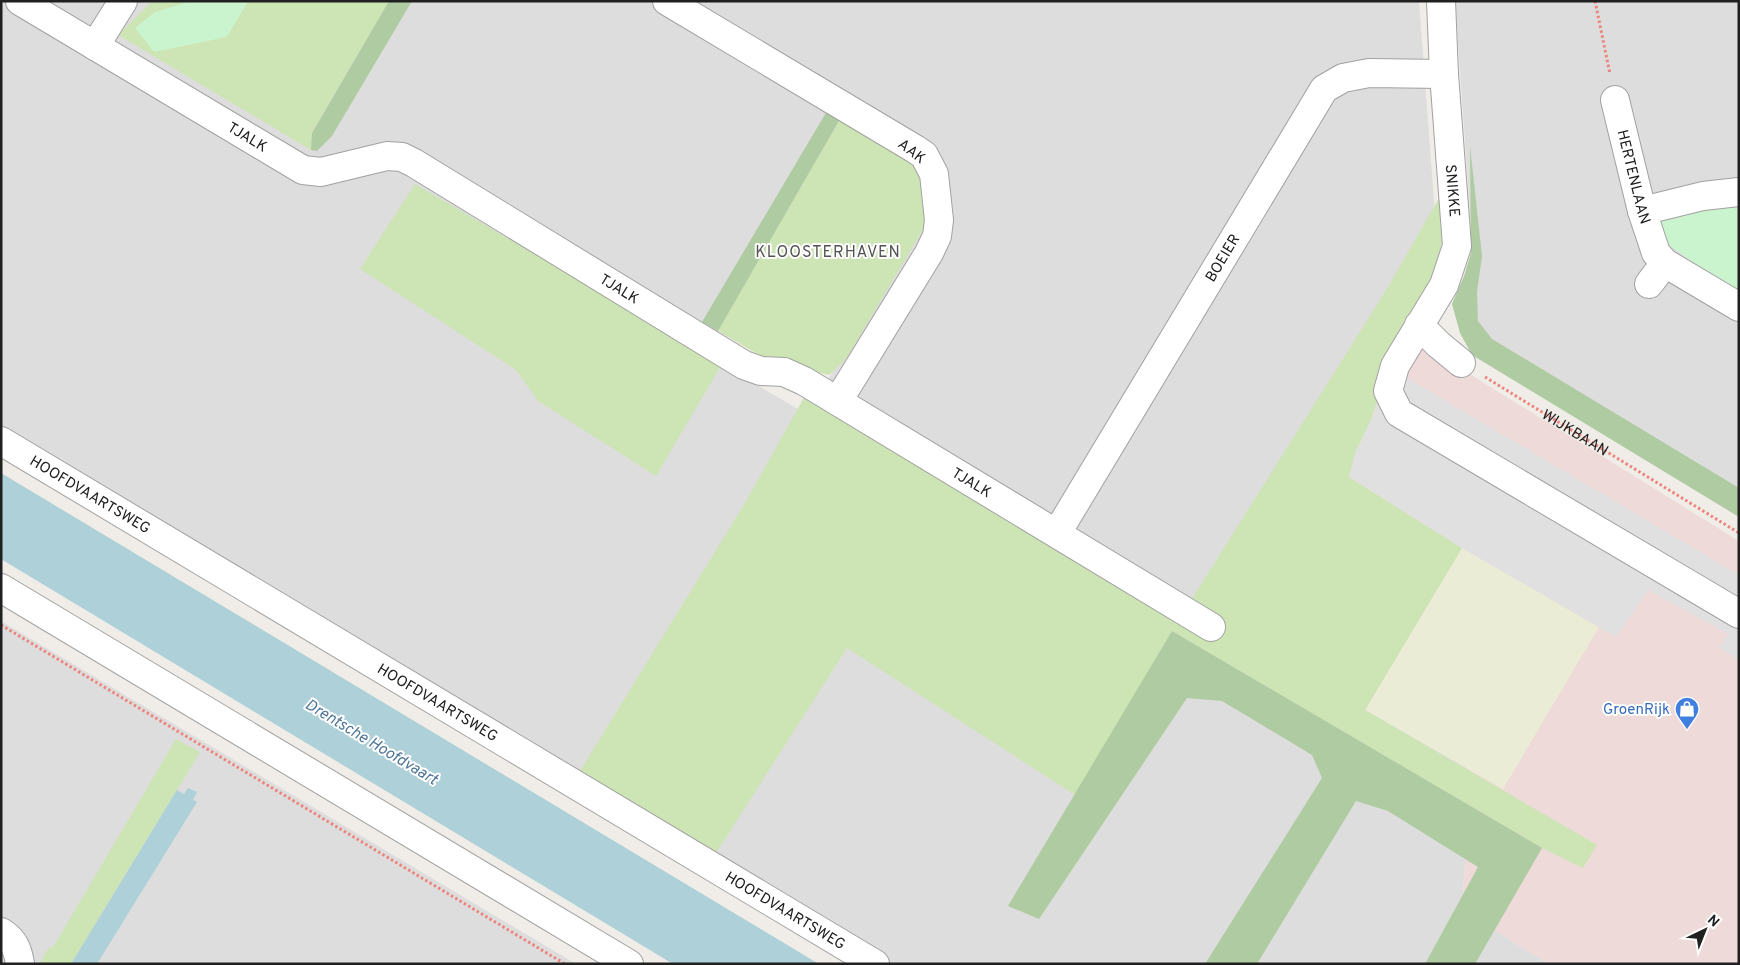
<svg xmlns="http://www.w3.org/2000/svg" width="1740" height="965" viewBox="0 0 1740 965" font-family="Overpass,sans-serif">
	<style>
		.residential { fill: #dedddd; fill-rule: evenodd }
		.commercial { fill: #eedad9 }
		.farmland { fill: #ebecd6 }
		.grass { fill: #cde4b4 }
		.forest { fill: #afcba1 }
		.park { fill: #caf4cd }
		.parking { fill: #e0e0e0 }
		.water { fill: #add0d9 }
		.lines { fill: none; stroke-linecap: round; stroke-linejoin: round }
		.minor-casing { stroke: #a1a1a1; stroke-width: 30 }
		.path { stroke: #ec857d; stroke-width: 3; stroke-dasharray: 2.5 2.5; stroke-linecap: butt }
		.minor { stroke: #fff; stroke-width: 28 }
		.labels { text-anchor: middle; stroke-width: 4; stroke-linejoin: round; paint-order: stroke }
		.street-label { font-size: 15px; fill: #202020; stroke: #fff }
		.shop-label { font-size: 15px; fill: #366cbe; stroke: #fff; text-anchor: end }
		.neighbourhood-label { font-size: 16px; letter-spacing: 1px; fill: #535353; stroke: #fff }
		.water-label { font-size: 16px; font-style: italic; fill: #4f7698; stroke: #fff }
	</style>
	<rect width="100%" height="100%" fill="#f0ede8"/>
	<path class="residential" d="M 1,1 L 1419,1 L 1437,241 L 1387,323 L 1471,762 L 1462,910 L 1549,964 L 888,964 L 1,438 ZM 837,127 L 915,228 L 814,404 L 803,412 L 706,355 Z
		M 1455,1 L 1739,1 L 1739,509 L 1480,352 Z
		M 1,621 L 576,964 L 1,964 Z"/>
	<path class="commercial" d="M 1387,323 L 1739,541 L 1739,964 L 1549,964 L 1462,910 L 1471,762 L 1197,627 Z"/>
	<path class="farmland" d="M 1462,548 L 1599,627 L 1503,789 L 1365,710 Z"/>
	<path class="grass" d="M 152,1 L 389,1 L 312,132 L 311,150 L 118,35 Z
		M 840,119 L 901,154 L 917,169 L 924,198 L 925,226 L 846,359 L 829,375 L 768,360 L 718,331 Z
		M 415,184 L 722,364 L 656,476 L 538,401 L 516,370 L 360,269 Z
		M 1439,198 L 1442,242 L 1434,273 L 1399,339 L 1371,419 L 1349,477 L 1462,548 L 1365,710 L 1597,845 L 1583,868 L 1542,848 L 1172,631 L 1075,795 L 847,648 L 716,853 L 580,771 L 745,503 L 806,394 L 1178,621 L 1388,287 Z
		M 176,739 L 200,752 L 71,964 L 39,964 L 49,947 L 52,949 Z"/>
	<path class="forest" d="M 389,1 L 412,1 L 332,136 L 317,151 L 311,150 L 312,133 Z
		M 827,111 L 840,119 L 718,331 L 702,322 Z
		M 1470,146 L 1482,256 L 1477,292 L 1478,321 L 1492,339 L 1739,488 L 1739,517 L 1472,355 L 1460,333 L 1452,304 L 1464,276 L 1471,253 Z
		M 1172,631 L 1542,848 L 1475,964 L 1425,964 L 1478,867 L 1388,811 L 1356,801 L 1257,964 L 1205,964 L 1322,778 L 1312,755 L 1222,701 L 1187,698 L 1039,919 L 1008,906 Z"/>
	<path class="park" d="M 191,1 L 243,1 L 247,3 L 227,37 L 154,52 L 135,28 L 155,12 Z
		M 1739,204 L 1739,290 L 1697,265 L 1670,246 L 1663,233 L 1661,216 Z"/>
	<path class="parking" d="M 1384,364 L 1739,575 L 1739,660 L 1719,648 L 1728,634 L 1648,590 L 1616,637 L 1462,548 L 1349,477 L 1355,453 L 1371,420 L 1382,389 Z"/>
	<path class="water" d="M 1,473 L 819,964 L 673,964 L 1,559 Z
		M 188,788 L 197,792 L 193,800 L 197,802 L 97,964 L 71,964 L 177,790 L 184,794 Z"/>
	<g class="lines">
		<defs>
			<g id="minor">
				<path id="s2" d="M 20,1 L 303,170 L 321,172 L 387,156 L 402,157 L 414,163 L 744,365 L 761,371 L 784,372 L 804,381 L 1211,627"/>
				<path d="M 667,1 L 915,149 L 924,155 L 934,174 L 939,220 L 937,236 L 929,253 L 838,401"/>
				<path id="s3" d="M 1441,1 L 1444,74 L 1457,246 L 1444,285 L 1395,366 L 1388,391 L 1399,413 L 1739,614"/>
				<path d="M 95,46 L 123,1"/>
				<path id="s4" d="M 1615,100 L 1642,211 L 1656,253 L 1665,263 L 1739,307"/>
				<path d="M 1642,211 L 1703,196 L 1739,192"/>
				<path d="M 1649,284 L 1665,263"/>
				<path d="M 1419,325 L 1438,344 L 1461,363"/>
				<path id="s5" d="M 1,441 L 875,964"/>
				<path id="s6" d="M 1057,533 L 1324,89 L 1343,78 L 1369,73 L 1444,74"/>
				<path d="M 1,588 L 629,964"/>
				<path d="M 1,932 C 14,940 18,950 20,964"/>
			</g>
		</defs>
		<use href="#minor" class="minor-casing"/>
		<g class="path">
			<path d="M 1595,1 L 1610,74"/>
			<path id="s1" d="M 1485,377 L 1739,533"/>
			<path d="M 1,625 L 565,964"/>
		</g>
		<use href="#minor" class="minor"/>
	</g>
	<defs>
		<symbol id="shop-pin" viewBox="-11 -11 22 30"><path d="M0 17L-7.5 6A9.5 9.5 0 1 1 7.5 6Z" fill="#3f7fe0" stroke="#fff"/><path d="M-5-2.5h2.3a2.7 3.5 0 0 1 5.4 0H5L5.5 6h-11ZM-1.5-2.5h3a1.5 2.3 0 0 0-3 0Z" fill="#fff"/></symbol>
	</defs>
	<g fill-rule="evenodd">
		<use href="#shop-pin" x="1673" y="695" width="28" height="38"/>
	</g>
	<g class="labels">
		<g class="street-label">
			<text dy="5" stroke="none"><textPath href="#s2" startOffset="265">TJALK</textPath></text>
			<text transform="translate(912 151) rotate(38)" y="5">AAK</text>
			<text dy="5" stroke="none"><textPath href="#s4" startOffset="79">HERTENLAAN</textPath></text>
			<text dy="5" stroke="none"><textPath href="#s3" startOffset="190">SNIKKE</textPath></text>
			<text dy="5" stroke="none"><textPath href="#s6" startOffset="321">BOEIER</textPath></text>
			<text dy="5" stroke="none"><textPath href="#s2" startOffset="685">TJALK</textPath></text>
			<text dy="5" stroke="none"><textPath href="#s1" startOffset="106">WIJKBAAN</textPath></text>
			<text dy="5" stroke="none"><textPath href="#s2" startOffset="1090">TJALK</textPath></text>
			<text dy="5" stroke="none"><textPath href="#s5" startOffset="104">HOOFDVAARTSWEG</textPath></text>
			<text dy="5" stroke="none"><textPath href="#s5" startOffset="509">HOOFDVAARTSWEG</textPath></text>
			<text dy="5" stroke="none"><textPath href="#s5" startOffset="914">HOOFDVAARTSWEG</textPath></text>
		</g>
		<g class="shop-label">
			<text x="1670" y="714">GroenRijk</text>
		</g>
		<g class="neighbourhood-label">
			<text x="828" y="257">KLOOSTERHAVEN</text>
		</g>
		<g class="water-label">
			<text transform="translate(372 741) rotate(31)" y="6">Drentsche Hoofdvaart</text>
		</g>
	</g>
	<rect width="1740" height="965" fill="none" stroke="#202020" stroke-width="5"/>
	<g transform="translate(1705 930) rotate(43)" stroke="#ffffff" stroke-width="4" paint-order="stroke">
	<path d="M0-4L9 19L0 12L-9 19Z" fill="#202020"/>
	<text y="-8" font-size="14" font-weight="bold" text-anchor="middle" fill="#202020">N</text>
	</g>
</svg>
